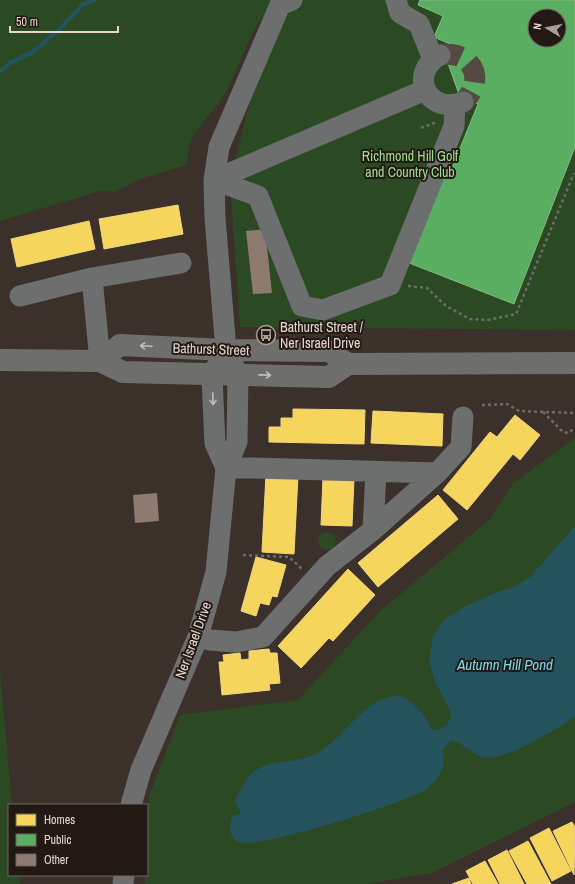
<svg xmlns="http://www.w3.org/2000/svg" width="575" height="884" viewBox="0 0 575 884" font-family="'Archivo Narrow',sans-serif">
	<style>
		.green { fill: #2b4923; fill-rule: evenodd }
		.water { fill: #24525d }
		.homes { fill: #f6d55c; stroke: #f1d67e }
		.public { fill: #5aae61; stroke: #84ba82; fill-rule: evenodd }
		.lines { fill: none; stroke-linecap: round; stroke-linejoin: round }
		.stream { stroke: #24525d; stroke-width: 4.5 }
		.building { fill: #8d7b70 }
		.minor-tunnel { stroke: #544943; stroke-width: 21; stroke-dasharray: 21 10; stroke-linecap: butt }
		.path { stroke: #6d6c6a; stroke-width: 2.5; stroke-dasharray: 3 3; stroke-linecap: butt }
		.minor { stroke: #6d6f6e; stroke-width: 21 }
		.major { stroke: #6e6f6b; stroke-width: 22 }
		.oneway { stroke: #c7bdb6 }
		.oneway2 { stroke: #c7bdb7 }
		.labels { text-anchor: middle; stroke-width: 4; stroke-linejoin: round; paint-order: stroke }
		.park-label { font-size: 14px; fill: #9cdf90; stroke: #231914 }
		.poi-label { font-size: 14px; fill: #e5d7cf; stroke: #231914; text-anchor: start }
		.street-label { font-size: 14px; fill: #e5d7cf; stroke: #231914 }
		.water-label { font-size: 15px; font-style: italic; fill: #76daf5; stroke: #231914 }
	</style>
	<rect width="100%" height="100%" fill="#3b302a"/>
	<path class="green" d="M 0,0 L 274,0 L 255,28 L 225,94 L 191,139 L 186,165 L 140,179 L 115,192 L 101,191 L 0,221 Z
		M 275,0 L 575,0 L 575,330 L 240,327 L 230,181 ZM 535,16 L 559,16 L 559,40 L 535,40 Z
		M 575,438 L 575,802 L 432,873 L 366,884 L 145,884 L 144,875 L 147,875 L 147,816 L 150,794 L 180,715 L 298,700 L 379,612 L 491,518 L 513,483 Z
		M318 541a9 9 0 1 1 18 0a9 9 0 1 1-18 0Z
		M 0,669 L 12,805 L 9,805 L 9,875 L 19,875 L 20,884 L 0,884 Z"/>
	<path class="water" d="M 575,526 L 575,716 C 560,728 499,765 481,757 C 470,753 463,742 451,741 L 442,750 C 443,754 444,758 444,762 C 444,767 438,778 435,781 C 432,784 427,788 423,791 C 401,804 260,849 239,842 C 228,838 229,825 232,816 L 241,814 L 235,800 C 240,792 245,781 251,774 C 269,757 297,765 318,753 C 345,737 364,697 398,696 C 405,695 417,707 422,713 C 426,717 428,723 431,728 L 437,730 L 446,726 L 451,717 L 450,710 L 435,682 L 429,662 L 433,636 L 444,620 L 464,607 L 497,592 L 515,587 L 530,577 Z"/>
	<path class="homes" d="M 178,205 L 183,234 L 104,249 L 99,219 Z
		M 89,221 L 95,249 L 17,267 L 11,239 Z
		M 293,409 L 365,410 L 364,444 L 269,442 L 269,427 L 281,427 L 281,418 L 293,418 Z
		M 373,411 L 443,414 L 442,446 L 371,443 Z
		M 515,415 L 540,435 L 520,460 L 513,454 L 467,510 L 443,490 L 490,432 L 497,437 Z
		M 266,474 L 298,476 L 294,554 L 262,552 Z
		M 323,478 L 354,479 L 352,526 L 321,525 Z
		M 438,495 L 458,519 L 378,587 L 358,563 Z
		M 256,557 L 286,565 L 277,597 L 272,596 L 269,605 L 260,603 L 256,616 L 241,611 Z
		M 348,569 L 375,595 L 333,641 L 329,638 L 301,668 L 278,646 Z
		M 269,649 L 270,653 L 277,653 L 280,683 L 269,684 L 270,690 L 222,695 L 219,662 L 224,662 L 223,655 L 240,653 L 241,660 L 249,659 L 249,651 Z
		M 572,822 L 575,827 L 574,875 L 553,831 Z
		M 549,828 L 571,871 L 552,881 L 530,838 Z
		M 528,841 L 551,884 L 527,884 L 509,851 Z
		M 507,850 L 524,884 L 500,884 L 488,860 Z
		M 485,861 L 498,884 L 473,884 L 466,871 Z
		M 469,878 L 471,884 L 452,884 Z"/>
	<path class="public" d="M 420,0 L 575,0 L 575,147 L 514,304 L 404,261 L 443,164 L 452,168 L 478,104 L 460,97 L 446,58 L 452,45 L 434,37 L 443,16 L 418,5 ZM 535,16 L 559,16 L 559,40 L 535,40 Z"/>
	<g class="lines">
		<path class="stream" d="M 0,70 L 4,69 L 10,63 L 33,52 L 60,29 L 83,4 L 94,0"/>
	</g>
	<path class="building" d="M 265,229 L 272,293 L 253,294 L 246,231 Z
		M 157,493 L 159,521 L 135,523 L 133,495 Z"/>
	<g class="lines">
		<path class="minor-tunnel" d="M 440,55 C 472,49 487,81 463,102"/>
		<path class="path" d="M 421,128 L 437,122
			M 408,286 L 427,288 L 446,306 L 470,319 L 488,320 L 516,314 L 574,173
			M 482,405 L 507,404 L 519,411 L 575,413
			M 543,412 L 563,432 L 568,433 L 575,428
			M 243,555 L 289,557 L 302,569"/>
		<path class="minor" d="M 292,0 L 280,5 L 219,147 L 214,180 L 258,196 L 302,306 L 323,310 L 390,285 L 454,126 L 455,105
			M 396,0 L 400,13 L 419,24 L 433,59
			M 440,55 C 407,73 428,116 463,102
			M 92,278 L 100,361
			M 20,296 L 92,278 L 181,263
			M 221,360 L 212,374 L 213,400 L 215,443 L 226,468
			M 226,468 L 252,468 L 437,473
			M 373,530 L 376,472
			M 198,637 L 210,640 L 236,642 L 263,637 L 327,566 L 373,530 L 437,473 L 461,447 L 463,417
			M 131,805 L 141,770 L 198,637 L 216,572 L 226,468 L 237,442 L 238,375 L 226,350 L 215,218 L 214,180 L 425,90
			M 123,884 L 124,875"/>
		<path class="major" d="M 0,360 L 100,361 L 123,372 L 329,377 L 348,364 L 575,363
			M 100,361 L 120,345 L 226,350 L 329,351 L 348,364"/>
	</g>
	<defs><path id="oneway-shaft" d="M-6 0H5M1.5-3L5.5 0L1.5 3" fill="none" stroke-width="1.6" stroke-linecap="round" stroke-linejoin="round"/></defs>
	<g class="oneway">
		<use href="#oneway-shaft" transform="translate(146 346) rotate(-177)"/>
		<use href="#oneway-shaft" transform="translate(265 375) rotate(1)"/>
	</g>
	<use class="oneway2" href="#oneway-shaft" transform="translate(213 399) rotate(88)"/>
	<defs>
		<symbol id="bus-ring" viewBox="-11 -11 22 22"><circle r="9.5" fill="#231914" stroke="#aa9d95" stroke-width="1.5"/><path d="M-5-6H5V4H4V6H2V4H-2V6H-4V4H-5ZM-3.5-4V0h7V-4ZM-3.5 1.2v1.5H-2V1.2ZM2 1.2v1.5H3.5V1.2Z" fill="#aa9d95"/></symbol>
	</defs>
	<g fill-rule="evenodd">
		<use href="#bus-ring" x="255" y="324" width="22" height="22"/>
	</g>
	<g class="labels">
		<g class="park-label">
			<text x="410" y="161">Richmond Hill Golf<tspan x="410" dy="16">and Country Club</tspan></text>
		</g>
		<g class="poi-label">
			<text x="280" y="332">Bathurst Street /<tspan x="280" dy="16">Ner Israel Drive</tspan></text>
		</g>
		<g class="street-label">
			<text transform="translate(211 349) rotate(2)" y="5">Bathurst Street</text>
			<text transform="translate(193 640) rotate(-70)" y="5">Ner Israel Drive</text>
		</g>
		<g class="water-label">
			<text x="505" y="670">Autumn Hill Pond</text>
		</g>
	</g>
	<rect x="8" y="804" width="140" height="72" fill="#231914" stroke="#71655f"/>
	<rect x="16" y="814" width="20" height="12" fill="#f6d55c" stroke="#71655f"/>
	<text x="44" y="824" font-size="12" fill="#e5d7cf">Homes</text>
	<rect x="16" y="834" width="20" height="12" fill="#5aae61" stroke="#71655f"/>
	<text x="44" y="844" font-size="12" fill="#e5d7cf">Public</text>
	<rect x="16" y="854" width="20" height="12" fill="#8d7b70" stroke="#71655f"/>
	<text x="44" y="864" font-size="12" fill="#e5d7cf">Other</text>
	<g transform="translate(547 28) rotate(280)"><circle r="19" fill="#231914" stroke="#71655f"/>
	<path d="M0-3L7 15L0 10L-7 15Z" fill="#aa9d95"/>
	<text y="-6" font-size="11" font-weight="bold" text-anchor="middle" fill="#e5d7cf">N</text>
	</g>
	<path d="M10 26v6h108v-6" fill="none" stroke="#e5d7cf" stroke-width="2"/>
	<text x="16" y="26" font-size="12" fill="#e5d7cf" stroke="#231914" stroke-width="3" paint-order="stroke">50 m</text>
</svg>
